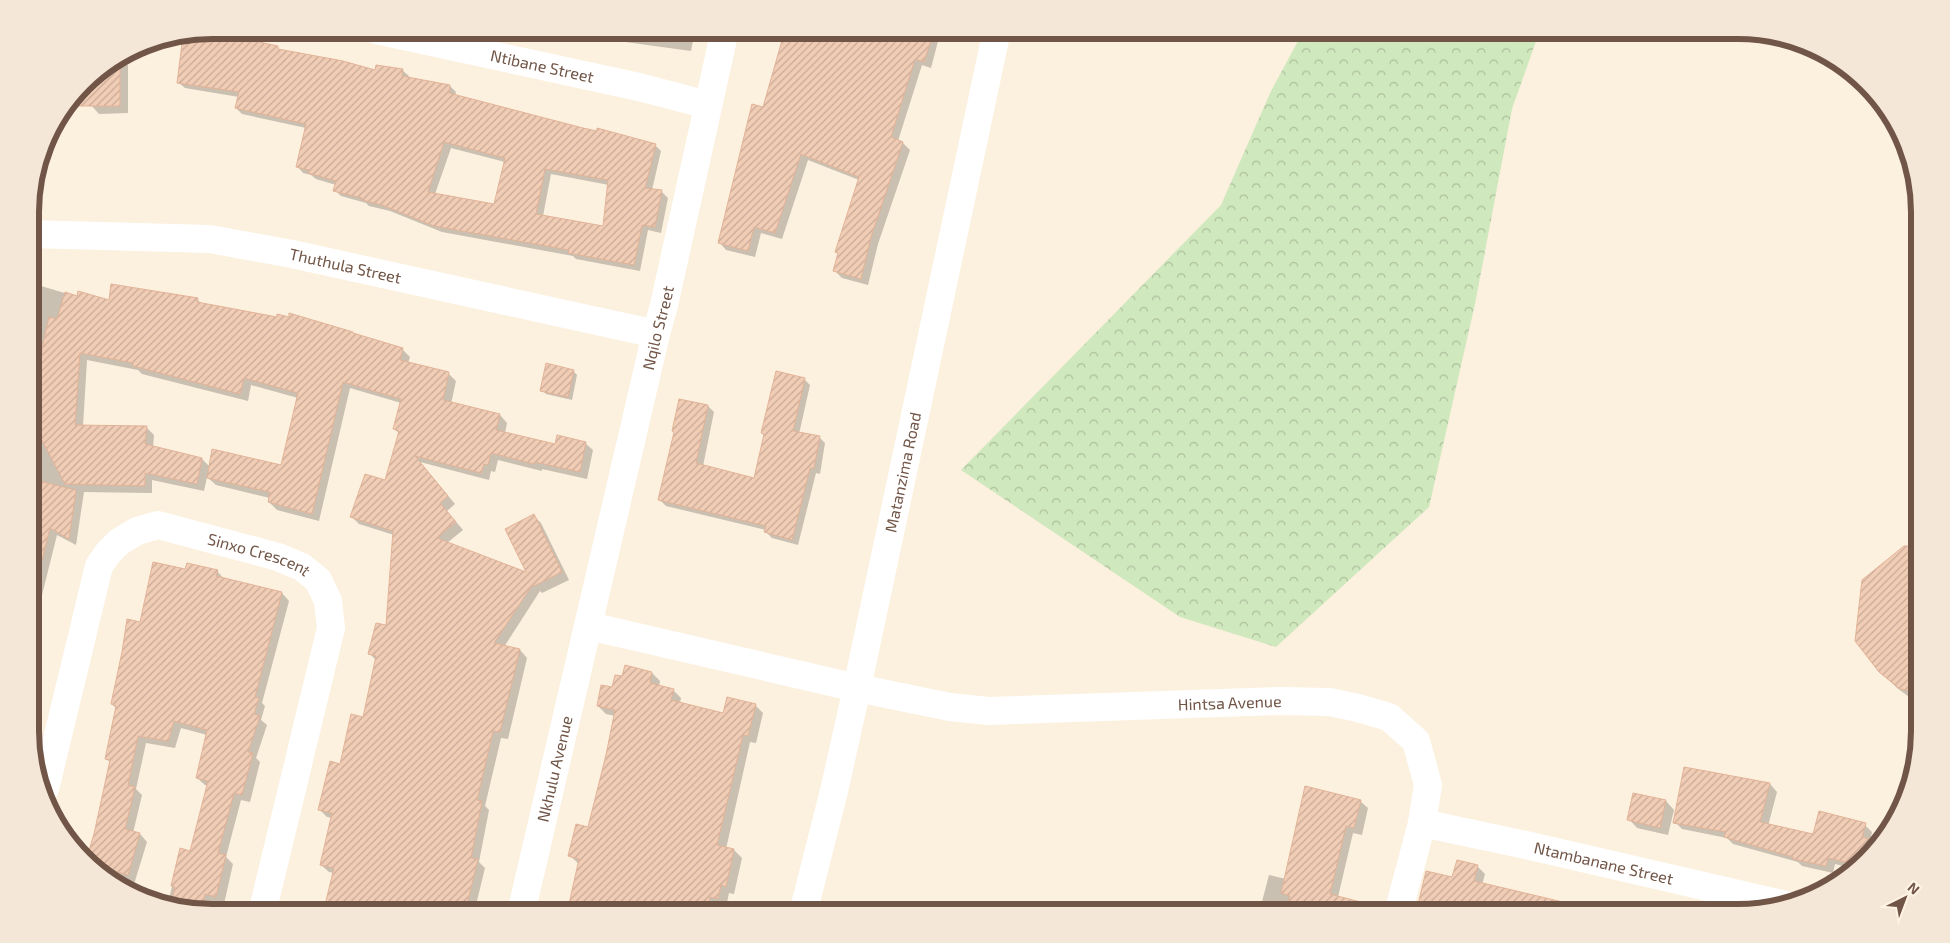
<svg xmlns="http://www.w3.org/2000/svg" width="1950" height="943" viewBox="0 0 1950 943" font-family="'Exo 2',sans-serif">
	<style>
		.forest { fill: url(#forest-crowns) }
		.shadow { fill: #0003; fill-rule: evenodd }
		.building { fill: url(#building-hatch); stroke: #e3b397; fill-rule: evenodd }
		.lines { fill: none; stroke-linecap: round; stroke-linejoin: round }
		.minor { stroke: #fff; stroke-width: 28 }
		.labels { text-anchor: middle; stroke-width: 4; stroke-linejoin: round; paint-order: stroke }
		.street-label { font-size: 16px; fill: #715547; stroke: #fff4e4 }
		.rim { fill: none; stroke: #715547; stroke-width: 6 }
	</style>
	<defs>
		<pattern id="forest-crowns" width="20" height="18" patternUnits="userSpaceOnUse" patternTransform="scale(1.25)"><rect width="20" height="18" fill="#d0e8be"/><path d="M2 6a3 3 0 1 1 6 0M12 15a3 3 0 1 1 6 0" fill="none" stroke="#adbf9c"/></pattern>
		<pattern id="building-hatch" width="6" height="6" patternUnits="userSpaceOnUse" patternTransform="scale(1.25)"><rect width="6" height="6" fill="#f1cdb6"/><path d="M-1 1l2-2M0 6l6-6M5 7l2-2" fill="none" stroke="#c8a996"/></pattern>
	</defs>
	<rect width="100%" height="100%" fill="#fcf0de"/>
	<path class="forest" d="M 1304,30 L 1540,30 L 1512,109 L 1475,304 L 1429,507 L 1276,647 L 1180,617 L 961,470 L 1221,205 L 1271,91 Z"/>
	<path class="shadow" d="M 576,30 L 695,30 L 691,51 L 618,41 Z
		M 782,30 L 941,30 L 931,68 L 922,65 L 898,141 L 903,143 L 910,150 L 878,244 L 868,285 L 842,278 L 835,271 L 839,255 L 836,252 L 859,180 L 808,160 L 782,239 L 761,233 L 755,257 L 726,250 L 720,243 L 764,109 L 785,34 Z
		M 196,33 L 277,48 L 280,50 L 376,72 L 402,70 L 409,76 L 408,78 L 450,86 L 456,92 L 455,96 L 583,129 L 655,145 L 661,151 L 652,190 L 661,191 L 668,198 L 661,233 L 648,230 L 640,271 L 576,259 L 573,256 L 442,232 L 390,211 L 369,206 L 366,203 L 341,196 L 335,190 L 336,185 L 316,179 L 311,175 L 303,173 L 297,166 L 306,128 L 242,114 L 236,108 L 239,97 L 185,88 L 178,82 L 185,35 ZM 451,148 L 505,162 L 495,206 L 435,194 ZM 551,174 L 609,185 L 604,227 L 543,216 Z
		M 120,57 L 128,65 L 128,113 L 99,114 L 91,105 L 91,76 Z
		M 61,116 L 56,141 L 47,140 L 49,131 Z
		M 31,283 L 78,297 L 110,301 L 197,299 L 202,304 L 353,333 L 355,335 L 402,349 L 410,357 L 408,363 L 449,374 L 456,381 L 451,404 L 500,415 L 507,423 L 505,433 L 556,445 L 585,443 L 593,450 L 587,479 L 542,469 L 542,471 L 498,460 L 495,472 L 491,471 L 489,480 L 420,462 L 455,504 L 447,511 L 463,530 L 447,543 L 529,574 L 534,516 L 541,523 L 569,580 L 542,593 L 540,591 L 504,647 L 520,650 L 527,658 L 508,739 L 501,738 L 485,806 L 489,810 L 479,862 L 485,868 L 474,913 L 324,913 L 334,873 L 329,872 L 321,865 L 332,818 L 327,817 L 320,810 L 364,718 L 377,661 L 370,654 L 388,627 L 394,535 L 359,524 L 351,516 L 386,482 L 399,434 L 395,429 L 401,403 L 350,388 L 319,521 L 277,510 L 269,502 L 270,498 L 216,485 L 207,477 L 204,491 L 152,480 L 152,493 L 84,492 L 76,545 L 57,535 L 31,639 L 31,411 L 39,413 L 44,349 L 31,346 ZM 87,360 L 138,370 L 142,374 L 248,401 L 251,385 L 298,398 L 282,466 L 210,467 L 202,459 L 153,447 L 154,435 L 146,427 L 83,426 Z
		M 573,371 L 577,375 L 572,400 L 546,394 L 542,390 Z
		M 804,379 L 810,385 L 799,434 L 819,437 L 825,443 L 820,474 L 816,473 L 798,545 L 772,538 L 766,532 L 766,530 L 666,506 L 660,500 L 708,406 L 714,412 L 703,466 L 755,479 L 765,436 L 762,433 Z
		M 1919,547 L 1920,705 L 1897,688 L 1880,671 L 1904,548 Z
		M 186,570 L 217,571 L 225,580 L 282,593 L 289,601 L 262,703 L 265,706 L 261,720 L 267,725 L 256,758 L 260,762 L 250,802 L 241,800 L 226,857 L 233,864 L 224,904 L 212,901 L 210,912 L 168,903 L 181,850 L 191,852 L 208,786 L 205,785 L 197,778 L 207,735 L 181,728 L 175,748 L 146,743 L 136,789 L 142,795 L 133,833 L 140,834 L 147,842 L 131,894 L 88,858 L 95,834 L 111,763 L 106,759 L 117,709 L 112,704 L 141,623 Z
		M 652,673 L 660,681 L 659,687 L 673,690 L 681,698 L 680,703 L 724,715 L 755,705 L 763,713 L 756,743 L 750,742 L 726,849 L 734,850 L 742,858 L 734,894 L 729,893 L 726,907 L 718,905 L 716,913 L 568,913 L 579,864 L 570,856 L 589,828 L 615,716 L 606,714 L 598,706 L 623,678 Z
		M 1685,769 L 1770,784 L 1777,792 L 1768,826 L 1814,836 L 1865,825 L 1872,832 L 1870,841 L 1875,842 L 1851,868 L 1835,864 L 1833,873 L 1802,866 L 1798,862 L 1733,844 L 1727,838 L 1682,829 L 1675,822 Z
		M 1634,794 L 1666,801 L 1674,810 L 1668,835 L 1637,828 L 1629,819 Z
		M 1360,801 L 1368,808 L 1362,835 L 1353,833 L 1338,897 L 1345,913 L 1259,913 L 1269,875 L 1286,879 Z
		M 1477,866 L 1485,874 L 1482,885 L 1568,913 L 1417,913 L 1453,879 Z"/>
	<path class="building" d="M 785,30 L 934,30 L 924,62 L 915,59 L 891,137 L 903,142 L 871,237 L 861,279 L 833,271 L 838,253 L 835,252 L 859,177 L 801,154 L 775,233 L 754,227 L 748,251 L 718,243 L 752,104 L 763,107 Z
		M 200,32 L 235,38 L 236,37 L 278,46 L 278,49 L 343,61 L 375,70 L 376,65 L 403,69 L 402,76 L 450,85 L 449,93 L 583,128 L 597,131 L 597,128 L 656,144 L 645,188 L 662,190 L 655,227 L 642,225 L 634,265 L 568,253 L 569,250 L 434,226 L 382,205 L 362,200 L 362,198 L 333,191 L 336,181 L 308,173 L 309,170 L 296,167 L 306,124 L 235,108 L 239,92 L 177,83 L 183,36 ZM 444,142 L 505,158 L 494,204 L 428,192 ZM 545,169 L 608,180 L 603,226 L 536,214 Z
		M 120,58 L 120,106 L 68,106 L 92,75 Z
		M 111,284 L 198,298 L 197,302 L 277,317 L 277,314 L 289,317 L 289,313 L 353,332 L 353,333 L 403,348 L 400,360 L 449,372 L 443,400 L 500,414 L 496,430 L 555,444 L 557,435 L 586,442 L 580,472 L 535,462 L 534,464 L 491,453 L 488,465 L 484,464 L 481,473 L 415,456 L 448,496 L 440,503 L 456,522 L 437,538 L 526,572 L 505,529 L 534,514 L 562,572 L 534,586 L 533,584 L 494,643 L 520,649 L 500,732 L 493,731 L 477,800 L 482,801 L 471,858 L 478,859 L 465,913 L 323,913 L 334,868 L 320,865 L 332,813 L 318,810 L 330,761 L 340,764 L 351,714 L 363,717 L 376,656 L 368,654 L 376,623 L 386,625 L 393,531 L 350,517 L 365,474 L 385,480 L 399,431 L 393,429 L 401,399 L 343,382 L 312,514 L 268,502 L 270,492 L 207,478 L 212,449 L 281,465 L 298,393 L 244,378 L 240,394 L 133,366 L 133,363 L 80,353 L 75,425 L 147,426 L 145,444 L 202,458 L 197,484 L 145,473 L 145,486 L 65,484 L 36,429 L 42,348 L 49,317 L 57,319 L 65,292 L 77,296 L 78,291 L 109,300 Z
		M 546,363 L 574,370 L 568,397 L 540,391 Z
		M 776,371 L 805,378 L 793,431 L 820,436 L 814,468 L 810,468 L 792,540 L 764,532 L 766,526 L 658,500 L 674,432 L 672,431 L 679,399 L 708,405 L 696,463 L 754,478 L 764,434 L 761,433 Z
		M 31,479 L 76,490 L 69,539 L 50,528 L 40,568 L 31,567 Z
		M 1904,546 L 1919,546 L 1920,692 L 1900,689 L 1879,672 L 1855,641 L 1862,580 Z
		M 153,562 L 185,569 L 187,563 L 218,570 L 216,576 L 282,592 L 255,697 L 259,698 L 254,714 L 260,716 L 248,752 L 253,753 L 242,795 L 234,793 L 218,853 L 226,855 L 216,897 L 205,894 L 201,911 L 171,904 L 175,887 L 171,886 L 180,848 L 190,851 L 208,781 L 196,778 L 207,730 L 174,721 L 168,741 L 138,736 L 128,785 L 135,787 L 125,829 L 140,833 L 128,875 L 97,866 L 87,857 L 94,834 L 110,760 L 105,759 L 116,706 L 111,704 L 122,652 L 127,619 L 140,622 Z
		M 625,665 L 652,672 L 650,683 L 674,689 L 671,700 L 723,713 L 727,697 L 756,704 L 748,736 L 743,735 L 717,845 L 734,849 L 726,887 L 721,885 L 718,899 L 710,897 L 707,913 L 634,913 L 600,903 L 597,913 L 567,913 L 579,859 L 568,856 L 576,824 L 588,827 L 606,755 L 615,710 L 597,706 L 601,685 L 612,687 L 615,675 L 622,676 Z
		M 1684,767 L 1770,783 L 1760,822 L 1813,834 L 1819,811 L 1866,823 L 1862,837 L 1875,841 L 1855,864 L 1828,858 L 1826,866 L 1793,859 L 1793,857 L 1724,837 L 1726,832 L 1673,823 Z
		M 1305,786 L 1361,800 L 1354,828 L 1346,826 L 1330,894 L 1372,905 L 1371,913 L 1285,913 L 1290,896 L 1281,893 Z
		M 1633,793 L 1666,800 L 1660,828 L 1627,820 Z
		M 1457,860 L 1478,865 L 1474,881 L 1567,903 L 1566,913 L 1416,913 L 1426,871 L 1452,877 Z"/>
	<g class="lines">
		<g class="minor">
			<path id="s1" d="M 376,30 L 639,87 L 708,105"/>
			<path id="s2" d="M 30,234 L 210,239 L 292,254 L 656,334"/>
			<path id="s3" d="M 589,626 L 857,688 L 950,707 L 988,711 L 1279,701 L 1330,702 L 1358,708 L 1389,717 L 1416,741 L 1428,785 L 1422,823 L 1398,913"/>
			<path id="s4" d="M 45,789 L 99,566 L 108,553 L 119,542 L 137,531 L 158,525 L 278,557 L 302,567 L 318,580 L 328,601 L 331,628 L 262,913"/>
			<path id="s5" d="M 1422,823 L 1526,845 L 1786,905"/>
			<path id="s6" d="M 521,913 L 656,334 L 664,305 L 725,30"/>
			<path id="s7" d="M 803,913 L 834,791 L 857,688 L 997,30"/>
		</g>
	</g>
	<g class="labels">
		<g class="street-label">
			<text dy="6" stroke="none"><textPath href="#s1" startOffset="170">Ntibane Street</textPath></text>
			<text dy="6" stroke="none"><textPath href="#s2" startOffset="318">Thuthula Street</textPath></text>
			<text dy="6" stroke="none"><textPath href="#s6" startOffset="601">Nqilo Street</textPath></text>
			<text dy="6" stroke="none"><textPath href="#s7" startOffset="452">Matanzima Road</textPath></text>
			<text dy="6" stroke="none"><textPath href="#s4" startOffset="409">Sinxo Crescent</textPath></text>
			<text dy="6" stroke="none"><textPath href="#s3" startOffset="650">Hintsa Avenue</textPath></text>
			<text dy="6" stroke="none"><textPath href="#s6" startOffset="148">Nkhulu Avenue</textPath></text>
			<text dy="6" stroke="none"><textPath href="#s5" startOffset="186">Ntambanane Street</textPath></text>
		</g>
	</g>
	<path d="M0 0H1950V943H0ZM212 39H1738A173 173 0 0 1 1911 212V731A173 173 0 0 1 1738 904H212A173 173 0 0 1 39 731V212A173 173 0 0 1 212 39Z" fill="#f4e7d7" fill-rule="evenodd"/>
	<path class="rim" d="M212 39H1738A173 173 0 0 1 1911 212V731A173 173 0 0 1 1738 904H212A173 173 0 0 1 39 731V212A173 173 0 0 1 212 39Z"/>
	<g transform="translate(1905 898) rotate(42)" stroke="#fff4e4" stroke-width="4" paint-order="stroke">
	<path d="M0-4L9 19L0 12L-9 19Z" fill="#715547"/>
	<text y="-8" font-size="14" font-weight="bold" text-anchor="middle" fill="#715547">N</text>
	</g>
</svg>
